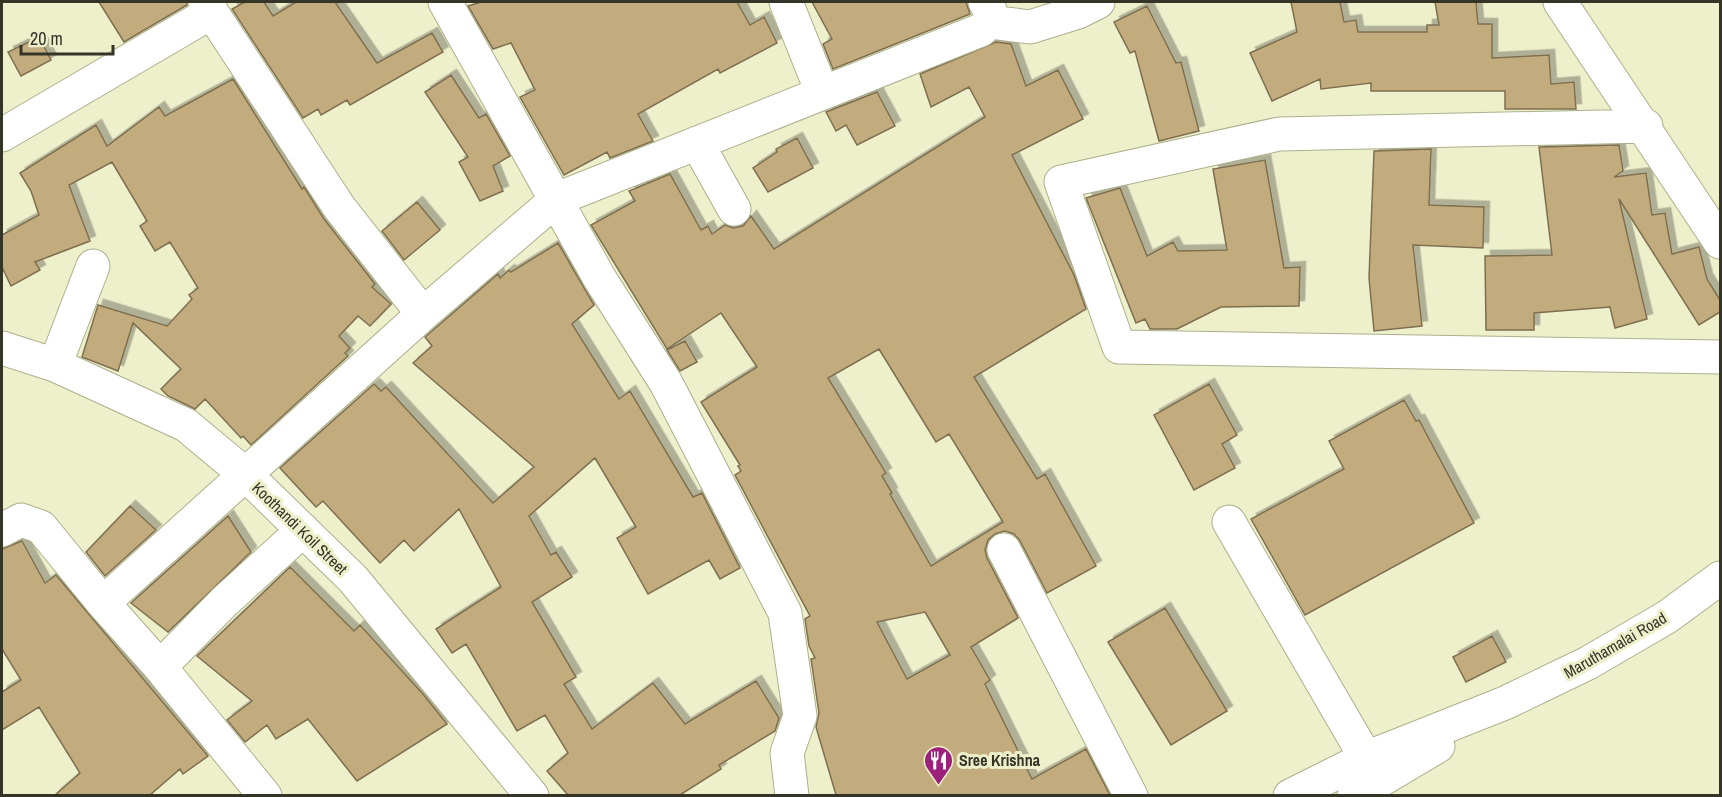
<svg xmlns="http://www.w3.org/2000/svg" width="1722" height="797" viewBox="0 0 1722 797" font-family="'Archivo Narrow',sans-serif">
	<style>
		.building { fill: #c2ac7e; stroke: #7e6f50; stroke-width: 1.5; fill-rule: evenodd; filter: url(#shadow) }
		.lines { fill: none; stroke-linecap: round; stroke-linejoin: round }
		.minor-casing { stroke: #adaf8c; stroke-width: 35 }
		.primary-casing { stroke: #adaf8c; stroke-width: 35 }
		.minor { stroke: #fff; stroke-width: 33 }
		.primary { stroke: #fff; stroke-width: 33 }
		.labels { text-anchor: middle; stroke-width: 6; stroke-linejoin: round; paint-order: stroke }
		.street-label { font-size: 16px; fill: #343527; stroke: #eef0cc }
		.poi-label { font-size: 16px; font-weight: bold; fill: #343527; stroke: #eef0cc; text-anchor: start }
	</style>
	<defs>
		<filter id="shadow"><feDropShadow dx="5.5" dy="-5.5" stdDeviation="0" flood-color="#0004"/></filter>
	</defs>
	<rect width="100%" height="100%" fill="#eef0cc"/>
	<path class="building" d="M 99,2 L 187,2 L 187,5 L 124,42 Z
		M 245,2 L 264,2 L 273,16 L 296,2 L 335,2 L 377,63 L 432,33 L 443,52 L 350,105 L 347,100 L 321,115 L 318,109 L 303,118 L 232,9 Z
		M 481,2 L 737,2 L 750,25 L 764,17 L 777,43 L 720,73 L 718,69 L 638,114 L 653,141 L 610,158 L 607,152 L 564,175 L 520,97 L 535,90 L 511,43 L 493,49 L 468,6 Z
		M 812,2 L 966,2 L 970,14 L 833,69 L 823,44 L 832,39 Z
		M 1291,2 L 1340,2 L 1344,22 L 1356,20 L 1358,32 L 1427,32 L 1427,25 L 1439,25 L 1435,2 L 1476,2 L 1478,24 L 1492,24 L 1492,58 L 1549,55 L 1551,84 L 1574,82 L 1576,109 L 1505,109 L 1505,91 L 1371,91 L 1371,83 L 1321,89 L 1320,79 L 1272,101 L 1250,53 L 1297,32 Z
		M 1147,6 L 1176,63 L 1181,62 L 1199,131 L 1159,141 L 1135,51 L 1130,53 L 1114,22 Z
		M 39,37 L 51,60 L 21,76 L 8,52 Z
		M 996,42 L 1011,44 L 1026,86 L 1058,70 L 1083,119 L 1012,155 L 1074,275 L 1086,309 L 974,377 L 1037,479 L 1045,474 L 1096,566 L 1047,593 L 1020,541 L 1014,534 L 1005,531 L 995,534 L 988,540 L 985,550 L 987,558 L 1018,618 L 971,647 L 990,680 L 985,684 L 1032,779 L 1086,749 L 1110,795 L 836,795 L 816,727 L 819,713 L 811,659 L 815,658 L 809,646 L 805,619 L 810,616 L 735,475 L 741,471 L 738,466 L 740,465 L 701,402 L 757,367 L 721,313 L 667,349 L 591,225 L 635,201 L 629,191 L 670,174 L 701,230 L 708,226 L 712,234 L 725,225 L 733,228 L 743,226 L 751,216 L 774,249 L 985,117 L 969,87 L 931,107 L 920,74 ZM 879,349 L 936,442 L 949,434 L 1003,522 L 931,566 L 890,494 L 892,493 L 882,476 L 886,473 L 828,378 ZM 925,612 L 950,655 L 907,679 L 877,622 Z
		M 451,75 L 479,118 L 486,114 L 510,156 L 493,166 L 503,191 L 480,201 L 459,162 L 468,157 L 425,92 Z
		M 233,79 L 302,189 L 304,187 L 324,219 L 375,284 L 372,287 L 391,304 L 370,326 L 358,316 L 339,336 L 350,348 L 345,353 L 348,356 L 251,445 L 243,436 L 241,438 L 205,399 L 195,409 L 168,396 L 161,389 L 181,369 L 133,323 L 118,371 L 82,357 L 98,305 L 167,326 L 192,299 L 189,295 L 198,288 L 170,242 L 155,251 L 140,226 L 147,221 L 112,162 L 69,185 L 90,241 L 35,262 L 40,270 L 11,286 L 2,267 L 2,235 L 39,215 L 31,191 L 20,173 L 96,125 L 107,146 L 159,107 L 165,116 Z
		M 877,92 L 895,126 L 857,145 L 846,125 L 836,131 L 826,112 Z
		M 797,138 L 813,168 L 768,192 L 753,168 L 777,152 L 776,149 Z
		M 1619,145 L 1623,171 L 1614,177 L 1646,173 L 1652,215 L 1665,213 L 1672,254 L 1699,247 L 1707,279 L 1720,300 L 1720,312 L 1699,325 L 1619,199 L 1647,319 L 1615,328 L 1610,307 L 1534,313 L 1534,330 L 1486,330 L 1485,256 L 1552,255 L 1539,147 Z
		M 1431,149 L 1429,205 L 1484,207 L 1483,248 L 1413,245 L 1422,326 L 1374,331 L 1369,278 L 1374,151 Z
		M 1265,160 L 1284,268 L 1300,267 L 1299,306 L 1221,307 L 1177,329 L 1150,329 L 1145,319 L 1136,323 L 1086,198 L 1120,188 L 1147,256 L 1173,242 L 1178,251 L 1227,250 L 1213,169 Z
		M 417,202 L 440,230 L 404,260 L 382,231 Z
		M 558,243 L 594,305 L 572,324 L 619,399 L 630,391 L 693,497 L 702,493 L 740,568 L 720,579 L 709,560 L 648,594 L 617,538 L 636,527 L 595,458 L 529,516 L 551,555 L 556,552 L 572,577 L 532,602 L 576,677 L 564,684 L 592,729 L 653,683 L 685,724 L 756,681 L 779,718 L 775,731 L 719,765 L 721,769 L 680,795 L 568,795 L 547,771 L 568,753 L 545,715 L 517,731 L 466,644 L 452,653 L 436,629 L 501,587 L 459,509 L 414,551 L 404,540 L 380,563 L 323,501 L 316,507 L 280,468 L 374,384 L 381,391 L 386,387 L 493,503 L 534,467 L 413,363 L 432,346 L 425,337 L 498,274 L 500,278 L 509,270 L 511,272 Z
		M 685,341 L 697,362 L 680,371 L 667,350 Z
		M 1209,384 L 1237,435 L 1222,444 L 1235,468 L 1194,490 L 1154,415 Z
		M 1404,400 L 1416,421 L 1419,420 L 1474,523 L 1305,615 L 1251,519 L 1344,469 L 1329,441 Z
		M 130,506 L 156,530 L 105,576 L 86,552 Z
		M 228,516 L 251,552 L 168,632 L 131,603 Z
		M 22,541 L 45,583 L 56,575 L 208,756 L 183,774 L 180,769 L 150,795 L 55,795 L 80,773 L 39,707 L 2,730 L 2,692 L 21,680 L 2,649 L 2,549 Z
		M 290,567 L 354,631 L 360,625 L 423,694 L 447,724 L 357,781 L 308,719 L 276,739 L 267,725 L 245,742 L 227,720 L 252,701 L 197,656 Z
		M 1165,608 L 1227,711 L 1171,745 L 1108,642 Z
		M 1492,636 L 1506,662 L 1466,682 L 1453,657 Z"/>
	<g class="lines">
		<defs>
			<path id="minor" d="M 445,2 L 600,279 L 666,383 L 785,613 L 800,716 L 787,753 L 792,796
				M 786,2 L 822,92
				M 1560,2 L 1720,242
				M 990,22 L 1030,27 L 1078,12 L 1098,2
				M 1646,126 L 1279,134 L 1061,182 L 1119,347 L 1720,357
				M 2,135 L 212,12
				M 697,143 L 734,209
				M 423,314 L 557,199 L 981,30 L 990,22 L 990,10 L 985,2
				M 2,348 L 55,365 L 186,425 L 245,474 L 353,579 L 532,796
				M 55,365 L 93,266
				M 1229,522 L 1366,758
				M 2,530 L 21,520 L 41,527 L 103,603 L 423,314 L 339,207 L 205,2
				M 1004,550 L 1131,796
				M 103,603 L 160,667 L 224,602 L 303,530
				M 160,667 L 265,796"/>
			<path id="primary" d="M 1290,796 L 1366,758 L 1505,703 L 1588,663 L 1667,617 L 1720,578
				M 1354,796 L 1438,746"/>
		</defs>
		<use href="#minor" class="minor-casing"/>
		<use href="#primary" class="primary-casing"/>
		<use href="#minor" class="minor"/>
		<use href="#primary" class="primary"/>
	</g>
	<defs>
		<symbol id="restaurant-pin" viewBox="-11 -11 22 30"><path d="M0 17L-7.5 6A9.5 9.5 0 1 1 7.5 6Z" fill="#9b217a" stroke="#eef0cc"/><path d="M-5-6h1v4h1v-4h1v4h1v-4h1v5L-1.5 .5V6h-2V.5L-5-1ZM5-6V6H3V1.5H1.5Q1.5-4 5-6Z" fill="#fff"/></symbol>
	</defs>
	<g fill-rule="evenodd">
		<use href="#restaurant-pin" x="922" y="744" width="33" height="45"/>
	</g>
	<g class="labels">
		<g class="street-label">
			<text transform="translate(300 528) rotate(44)" y="6">Koothandi Koil Street</text>
			<text transform="translate(1615 645) rotate(-30)" y="6">Maruthamalai Road</text>
		</g>
		<g class="poi-label">
			<text x="959" y="766">Sree Krishna</text>
		</g>
	</g>
	<rect width="1722" height="797" fill="none" stroke="#343527" stroke-width="6"/>
	<path d="M21 45v9h92v-9" fill="none" stroke="#343527" stroke-width="3"/>
	<text x="30" y="45" font-size="18" fill="#343527" stroke="#eef0cc" stroke-width="4.5" paint-order="stroke">20 m</text>
</svg>
